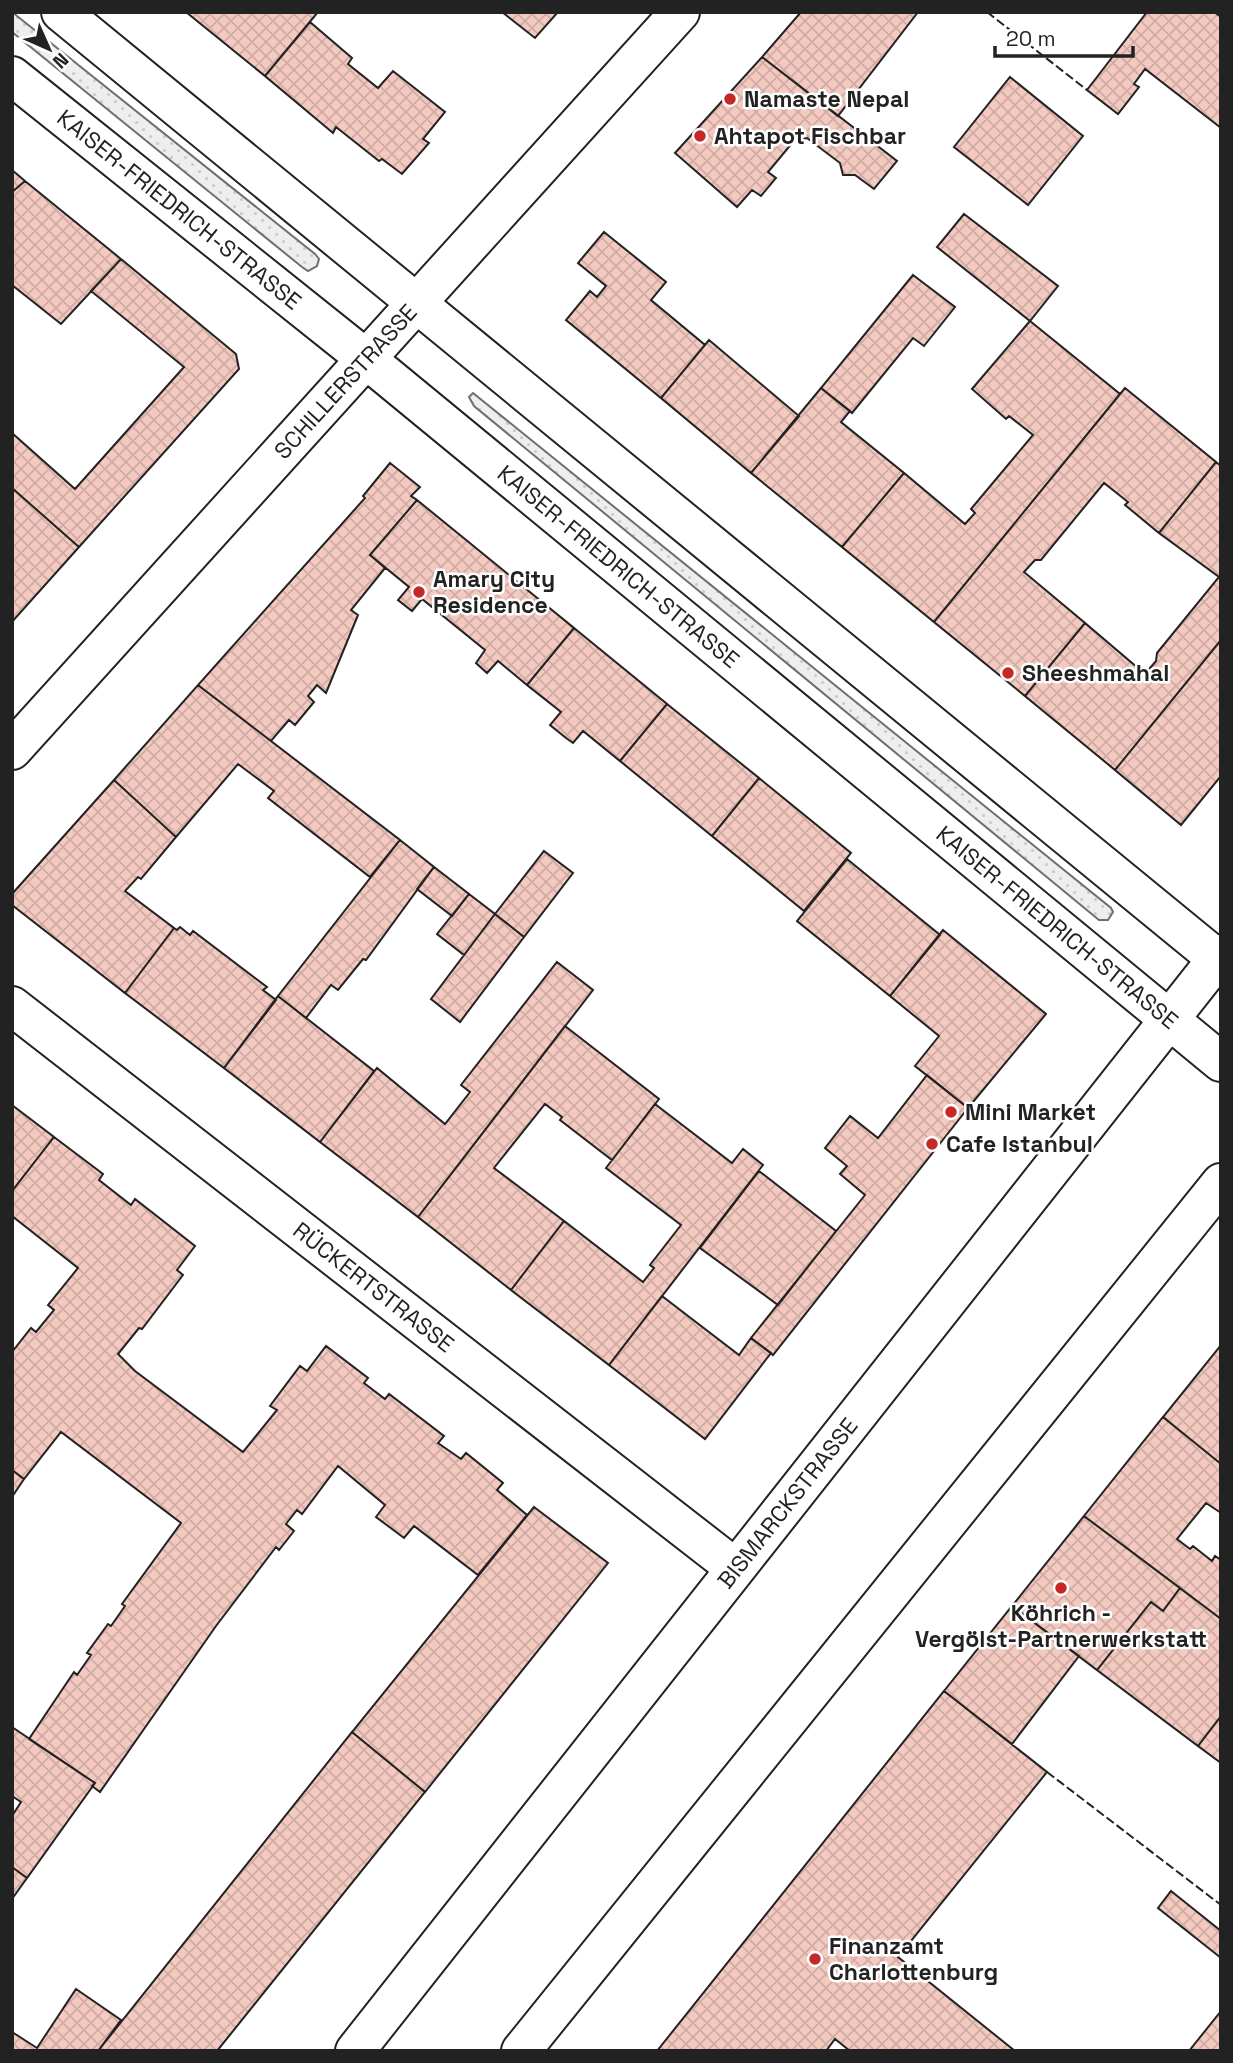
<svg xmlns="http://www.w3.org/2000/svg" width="1233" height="2063" viewBox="0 0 1233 2063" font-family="'Space Grotesk',sans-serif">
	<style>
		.green { fill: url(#green-dots); stroke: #6f6f6f; stroke-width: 2 }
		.building { fill: url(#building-cross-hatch); stroke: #222; stroke-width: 2 }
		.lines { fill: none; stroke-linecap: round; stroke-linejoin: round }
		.street-casing { stroke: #222; stroke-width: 42 }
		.secondary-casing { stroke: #222; stroke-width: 42 }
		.primary-casing { stroke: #222; stroke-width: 42 }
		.street { stroke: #fff; stroke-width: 38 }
		.secondary { stroke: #fff; stroke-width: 38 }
		.primary { stroke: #fff; stroke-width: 38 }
		.fence { stroke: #222; stroke-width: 2; stroke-dasharray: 9 3.5; stroke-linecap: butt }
		.poi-dot { fill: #c62828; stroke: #fff; stroke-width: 2.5 }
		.labels { text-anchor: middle; stroke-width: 5; stroke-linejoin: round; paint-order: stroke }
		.poi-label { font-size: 23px; font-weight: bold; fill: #222; stroke: #fff; text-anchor: start }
		.street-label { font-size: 23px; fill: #222; stroke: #fff }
	</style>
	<defs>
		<pattern id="green-dots" width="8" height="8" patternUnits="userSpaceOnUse" patternTransform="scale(1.75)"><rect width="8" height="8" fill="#eee"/><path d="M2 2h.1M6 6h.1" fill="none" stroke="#ccc" stroke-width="1.8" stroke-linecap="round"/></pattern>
		<pattern id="building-cross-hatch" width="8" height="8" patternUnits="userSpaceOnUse" patternTransform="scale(1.75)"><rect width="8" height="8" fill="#f3c9c0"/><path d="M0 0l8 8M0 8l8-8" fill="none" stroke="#d0aca5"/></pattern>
	</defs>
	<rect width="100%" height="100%" fill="#fff"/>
	<path class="green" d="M 12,12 L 315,254 L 319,259 L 317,266 L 308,271 L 302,267 L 12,32 Z
		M 473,393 L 1111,908 L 1113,912 L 1108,920 L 1099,920 L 474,406 L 469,397 Z"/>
	<path class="building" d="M 186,12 L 318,12 L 265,76 Z
		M 502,12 L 558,12 L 535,38 Z
		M 801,12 L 918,12 L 838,116 L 762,57 Z
		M 1147,12 L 1214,12 L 1221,17 L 1221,128 L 1145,69 L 1134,84 L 1139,87 L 1118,114 L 1087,90 Z
		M 310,22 L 352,58 L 348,64 L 378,88 L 393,71 L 445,112 L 423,139 L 429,143 L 402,174 L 382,159 L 379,161 L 336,127 L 333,133 L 265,76 Z
		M 762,57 L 897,161 L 874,189 L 855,175 L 843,175 L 840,163 L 807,138 L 793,142 L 768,172 L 776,178 L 761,196 L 752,190 L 737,207 L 675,153 Z
		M 1010,77 L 1083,136 L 1028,205 L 954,147 Z
		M 12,170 L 25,181 L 12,192 Z
		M 25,181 L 121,259 L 61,324 L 12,285 L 12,192 Z
		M 964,214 L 1058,286 L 1030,321 L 937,247 Z
		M 604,232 L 666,282 L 651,300 L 705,345 L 661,398 L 566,320 L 590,291 L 597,297 L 606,286 L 578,263 Z
		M 121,259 L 236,354 L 239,369 L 79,547 L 12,488 L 12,433 L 75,489 L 184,367 L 91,291 Z
		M 913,275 L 955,307 L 924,346 L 913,338 L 852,413 L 821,388 Z
		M 1030,321 L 1120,394 L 934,622 L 842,547 L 904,473 L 965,524 L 975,513 L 971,509 L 1033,435 L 1009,416 L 1006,419 L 972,389 Z
		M 709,340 L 799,416 L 751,473 L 661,398 Z
		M 821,388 L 850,411 L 841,422 L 904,473 L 842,547 L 751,473 Z
		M 1125,388 L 1216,462 L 1159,533 L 1125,505 L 1128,502 L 1104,483 L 1041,560 L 1035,560 L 1024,572 L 1085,623 L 1025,696 L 934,622 Z
		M 1216,462 L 1221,466 L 1221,640 L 1115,770 L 1025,696 L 1085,623 L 1145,674 L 1156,661 L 1157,653 L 1219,577 L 1159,533 Z
		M 390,463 L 420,487 L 411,496 L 417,500 L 370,555 L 385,568 L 351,610 L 358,615 L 326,693 L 317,685 L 308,696 L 314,702 L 295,725 L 289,720 L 271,741 L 198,685 L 365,498 L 363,496 Z
		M 12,488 L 79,547 L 12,622 Z
		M 417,500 L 574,628 L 527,685 L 498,661 L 487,673 L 476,663 L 485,650 L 422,599 L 412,611 L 398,600 L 409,587 L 370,555 Z
		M 574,628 L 667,704 L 620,761 L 583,731 L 573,743 L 566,738 L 550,725 L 561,712 L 527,685 Z
		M 1221,640 L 1221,776 L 1181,825 L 1115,770 Z
		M 198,685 L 400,840 L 370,877 L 268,798 L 274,791 L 238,764 L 176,837 L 114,780 Z
		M 667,704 L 759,778 L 712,836 L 620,761 Z
		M 759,778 L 851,853 L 804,911 L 712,836 Z
		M 114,780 L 176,837 L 141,879 L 138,877 L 125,891 L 174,928 L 125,993 L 12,905 L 12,894 Z
		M 400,840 L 434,867 L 366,960 L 363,959 L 338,990 L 331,985 L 306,1018 L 278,996 Z
		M 544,851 L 573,873 L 524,937 L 495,914 Z
		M 847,859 L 940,935 L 890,996 L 797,921 Z
		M 434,867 L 469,894 L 452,916 L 417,889 Z
		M 469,894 L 495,914 L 464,955 L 437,934 Z
		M 495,914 L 524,937 L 460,1022 L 431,999 Z
		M 180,927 L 190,935 L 193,931 L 267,987 L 263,990 L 276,1000 L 224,1068 L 125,993 L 174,928 L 177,930 Z
		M 943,930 L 1046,1014 L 968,1108 L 915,1066 L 939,1036 L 890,996 Z
		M 557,962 L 593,990 L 418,1217 L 320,1142 L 377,1068 L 445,1124 L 470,1092 L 461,1085 Z
		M 278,996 L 374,1071 L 320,1142 L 224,1068 Z
		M 565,1026 L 659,1099 L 612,1160 L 560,1120 L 562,1117 L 545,1104 L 494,1168 L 564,1221 L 511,1290 L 418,1217 Z
		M 927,1075 L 968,1108 L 773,1355 L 751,1338 L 865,1195 L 840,1174 L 847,1166 L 825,1148 L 850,1116 L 878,1138 Z
		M 655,1104 L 732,1163 L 743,1149 L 763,1165 L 609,1365 L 511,1290 L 564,1221 L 643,1282 L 654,1268 L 650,1265 L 681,1225 L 606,1168 Z
		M 12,1105 L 54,1137 L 12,1191 Z
		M 54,1137 L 103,1174 L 99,1180 L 131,1205 L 135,1199 L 195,1246 L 177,1270 L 183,1275 L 142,1329 L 139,1328 L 118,1354 L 135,1371 L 243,1452 L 277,1410 L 270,1406 L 300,1366 L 307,1371 L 326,1346 L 368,1378 L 364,1383 L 385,1399 L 389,1394 L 444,1436 L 438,1443 L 461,1459 L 466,1453 L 503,1483 L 497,1490 L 527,1515 L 478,1575 L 414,1526 L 404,1538 L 376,1517 L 385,1505 L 338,1466 L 302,1514 L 297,1510 L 286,1524 L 294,1531 L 279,1550 L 276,1547 L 216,1626 L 100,1792 L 92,1786 L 95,1783 L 29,1739 L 74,1672 L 77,1675 L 91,1655 L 87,1653 L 108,1624 L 111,1626 L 125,1606 L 122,1604 L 181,1523 L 61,1432 L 24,1479 L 12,1470 L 12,1352 L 31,1328 L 36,1332 L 54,1310 L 48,1305 L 78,1268 L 12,1216 L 12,1191 Z
		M 759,1171 L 836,1231 L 778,1305 L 700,1248 Z
		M 662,1296 L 739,1355 L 751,1338 L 771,1353 L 705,1439 L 609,1365 Z
		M 1221,1345 L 1221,1464 L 1163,1417 Z
		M 1163,1417 L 1221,1464 L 1221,1513 L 1206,1503 L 1177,1539 L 1190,1549 L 1193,1546 L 1212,1561 L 1215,1556 L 1221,1560 L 1221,1619 L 1084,1516 Z
		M 12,1470 L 24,1479 L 12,1497 Z
		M 534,1507 L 608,1563 L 425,1792 L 352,1732 Z
		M 1084,1516 L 1180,1588 L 1163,1611 L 1151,1602 L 1097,1670 L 1012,1606 Z
		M 1180,1588 L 1221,1619 L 1221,1716 L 1198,1746 L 1097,1670 L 1151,1602 L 1163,1611 Z
		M 1012,1606 L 1079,1656 L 1012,1744 L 944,1691 Z
		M 944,1691 L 1047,1772 L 898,1957 L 1015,2051 L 850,2051 L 835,2039 L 826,2051 L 657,2051 Z
		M 1221,1716 L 1221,1763 L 1198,1746 Z
		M 12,1727 L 95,1783 L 27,1878 L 12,1867 L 12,1816 L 21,1802 L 12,1796 Z
		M 352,1732 L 425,1792 L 217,2051 L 98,2051 Z
		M 12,1867 L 27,1878 L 12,1899 Z
		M 1171,1891 L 1221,1931 L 1221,1958 L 1158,1908 Z
		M 76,1989 L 121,2020 L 98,2051 L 12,2051 L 12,2032 L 37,2048 Z
		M 1221,2011 L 1221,2051 L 1189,2051 Z"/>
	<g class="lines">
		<defs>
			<g id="street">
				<path id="s1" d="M 12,750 L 680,12"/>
				<path id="s2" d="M 12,1006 L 735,1568"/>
			</g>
			<g id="secondary">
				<path d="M 61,12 L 1221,962"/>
				<path id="s3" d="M 12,76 L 365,358 L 1221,1062"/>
			</g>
			<g id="primary">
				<path id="s4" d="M 355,2051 L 1221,954"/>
				<path d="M 521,2051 L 1221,1183"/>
			</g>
		</defs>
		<use href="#street" class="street-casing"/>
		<use href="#secondary" class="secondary-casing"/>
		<use href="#primary" class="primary-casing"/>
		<use href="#street" class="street"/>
		<use href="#secondary" class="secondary"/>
		<use href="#primary" class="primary"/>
		<path class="fence" d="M 987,12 L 1087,90
			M 1047,1772 L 1221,1905"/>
	</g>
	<g class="poi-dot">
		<circle cx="730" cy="99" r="7"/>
		<circle cx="700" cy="136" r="7"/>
		<circle cx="419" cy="592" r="7"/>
		<circle cx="1008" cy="673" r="7"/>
		<circle cx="951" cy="1112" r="7"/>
		<circle cx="932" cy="1144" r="7"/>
		<circle cx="1061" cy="1588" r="7"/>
		<circle cx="815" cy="1959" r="7"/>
	</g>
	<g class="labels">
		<g class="poi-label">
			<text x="744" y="107">Namaste Nepal</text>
			<text x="714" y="144">Ahtapot Fischbar</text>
			<text x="433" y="587">Amary City<tspan x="433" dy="26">Residence</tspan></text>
			<text x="1022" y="681">Sheeshmahal</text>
			<text x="965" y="1120">Mini Market</text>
			<text x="946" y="1152">Cafe Istanbul</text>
			<text x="1061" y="1621" text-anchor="middle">Köhrich -<tspan x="1061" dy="26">Vergölst-Partnerwerkstatt</tspan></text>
			<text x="829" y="1954">Finanzamt<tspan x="829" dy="26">Charlottenburg</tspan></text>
		</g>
		<g class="street-label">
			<text dy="8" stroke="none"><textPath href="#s3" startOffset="214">KAISER-FRIEDRICH-STRASSE</textPath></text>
			<text dy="8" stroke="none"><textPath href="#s1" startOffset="497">SCHILLERSTRASSE</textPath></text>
			<text dy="8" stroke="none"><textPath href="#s3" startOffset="780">KAISER-FRIEDRICH-STRASSE</textPath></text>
			<text dy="8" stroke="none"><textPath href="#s3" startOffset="1348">KAISER-FRIEDRICH-STRASSE</textPath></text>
			<text dy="8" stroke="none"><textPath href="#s2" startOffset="458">RÜCKERTSTRASSE</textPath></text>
			<text dy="8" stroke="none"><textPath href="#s4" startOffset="698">BISMARCKSTRASSE</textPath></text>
		</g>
	</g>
	<rect width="1233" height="2063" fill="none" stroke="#222222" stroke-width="28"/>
	<g transform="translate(49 49) rotate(135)" stroke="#ffffff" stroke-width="5" paint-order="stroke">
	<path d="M0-5L12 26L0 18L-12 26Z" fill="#222222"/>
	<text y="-10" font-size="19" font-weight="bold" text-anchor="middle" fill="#222222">N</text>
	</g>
	<path d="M995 46v10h138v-10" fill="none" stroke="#222222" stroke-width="3.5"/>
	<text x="1006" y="46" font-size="21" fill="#222222" stroke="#ffffff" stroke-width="5" paint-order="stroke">20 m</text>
</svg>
